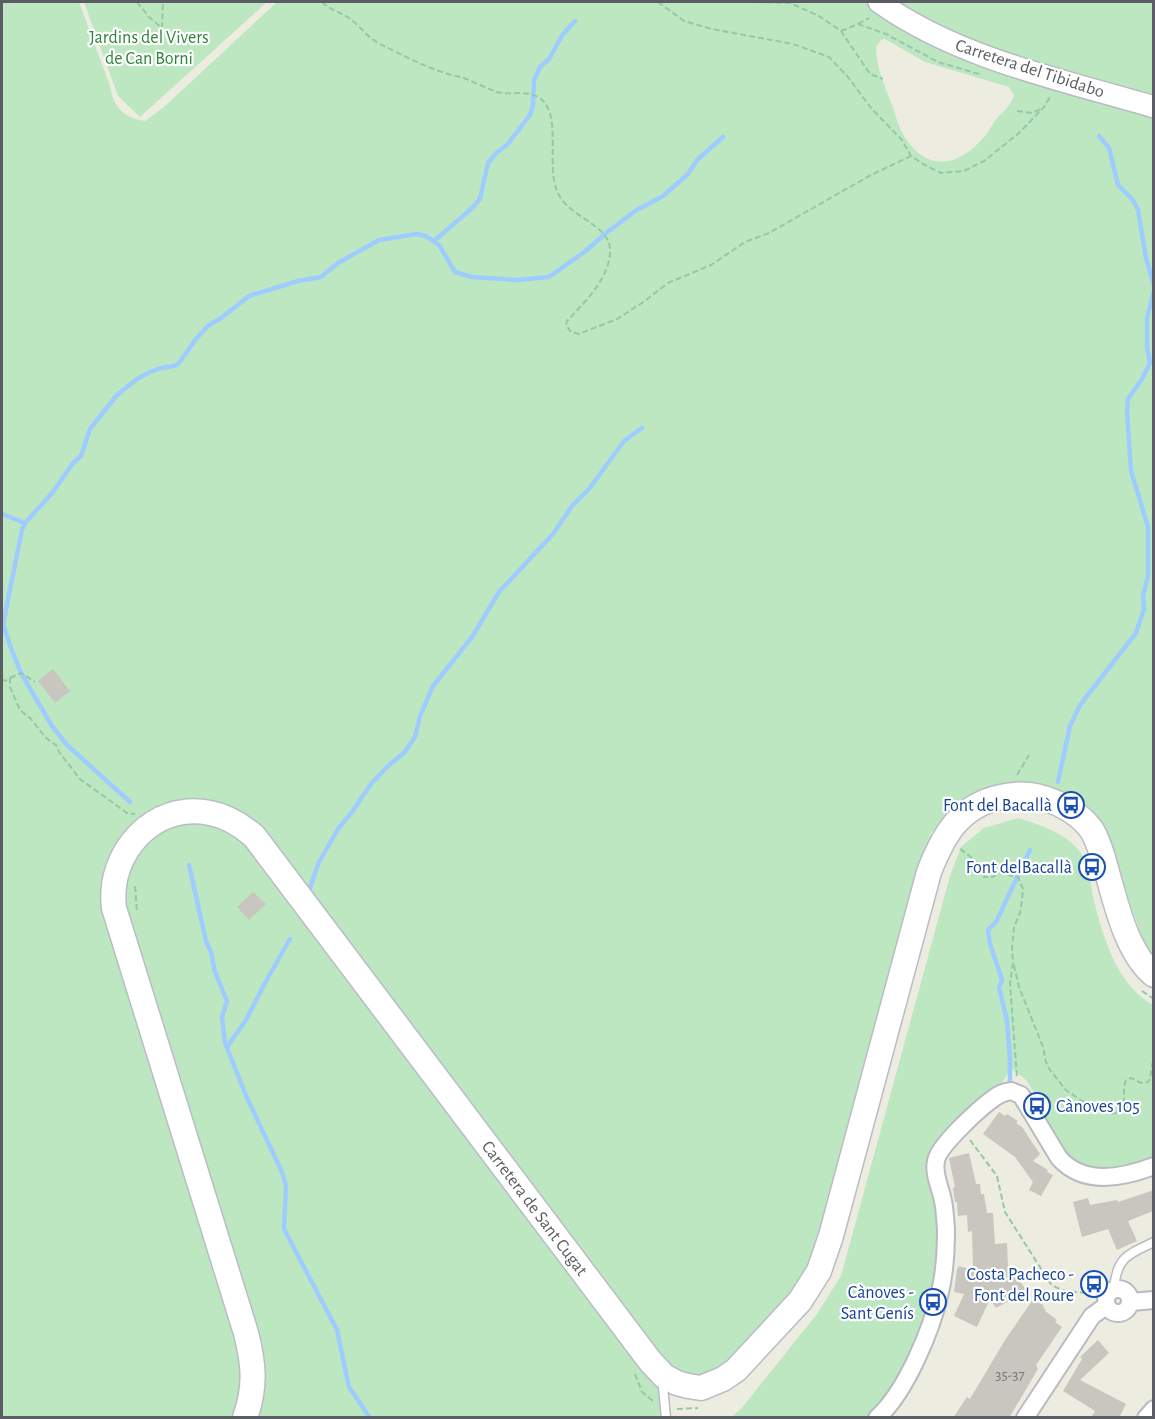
<svg xmlns="http://www.w3.org/2000/svg" width="1155" height="1419" viewBox="0 0 1155 1419" font-family="'Alegreya Sans',sans-serif">
	<style>
		.green { fill: #bce7c0; fill-rule: evenodd }
		.lines { fill: none; stroke-linecap: round; stroke-linejoin: round }
		.stream { stroke: #9fccff; stroke-width: 4.5 }
		.building { fill: #c8c6be }
		.service-casing { stroke: #b9bbc1; stroke-width: 11 }
		.minor-casing { stroke: #b9bbc1; stroke-width: 20 }
		.tertiary-casing { stroke: #b9bbc1; stroke-width: 24 }
		.secondary-casing { stroke: #babdc4; stroke-width: 27 }
		.path { stroke: #94c8a8; stroke-width: 2; stroke-dasharray: 6 3; stroke-linecap: butt }
		.service { stroke: #fff; stroke-width: 8 }
		.minor { stroke: #fff; stroke-width: 16 }
		.tertiary { stroke: #fff; stroke-width: 21 }
		.secondary { stroke: #fff; stroke-width: 24 }
		.labels { text-anchor: middle; stroke-width: 4.5; stroke-linejoin: round; paint-order: stroke }
		.number-label { font-size: 15px; fill: #76777a }
		.park-label { font-size: 18px; fill: #30843c; stroke: #fff }
		.street-label { font-size: 18px; fill: #5a5d63; stroke: #fff }
		.transit-label { font-size: 18px; fill: #164399; stroke: #fff; text-anchor: end }
	</style>
	<rect width="100%" height="100%" fill="#edece1"/>
	<path class="green" d="M 2,2 L 79,2 L 110,86 C 113,107 124,118 145,121 L 164,107 L 277,2 L 1153,2 L 1153,961 L 1150,958 L 1117,869 L 1088,812 L 967,799 L 931,833 L 838,1198 L 800,1289 L 734,1361 L 710,1377 L 673,1372 L 659,1417 L 2,1418 ZM 885,39 L 925,62 L 1009,87 L 1014,95 C 1010,109 999,113 993,124 C 973,158 934,181 906,139 C 899,129 896,116 892,105 C 885,87 876,67 876,47 L 881,40 Z
		M 84,2 L 267,2 L 140,117 L 118,96 Z
		M 1018,818 C 1035,823 1062,832 1075,846 C 1092,864 1089,883 1095,905 C 1105,943 1118,985 1153,1005 L 1153,1159 L 1098,1172 L 1067,1158 L 1045,1120 L 1033,1091 L 1026,1080 L 1011,1068 C 995,1099 965,1122 940,1145 L 938,1278 L 913,1353 L 874,1417 L 730,1418 L 741,1409 L 817,1314 L 841,1276 L 950,876 L 961,847 L 984,828 Z"/>
	<g class="lines">
		<path class="stream" d="M 1099,136 L 1109,148 L 1118,185 L 1133,200 L 1138,210 L 1146,258 L 1154,285
			M 434,241 L 471,209 L 480,199 L 488,163 L 496,153 L 507,145 L 530,115 L 533,106 L 534,80 L 540,67 L 549,59 L 563,34 L 575,21
			M 2,514 L 25,523 L 22,530 L 3,624 L 11,648 L 21,673 L 52,726 L 67,745 L 130,802
			M 25,523 L 53,492 L 73,463 L 81,456 L 90,429 L 117,395 L 137,379 L 150,372 L 161,368 L 174,366 L 179,363 L 196,339 L 208,326 L 221,318 L 249,296 L 298,281 L 321,277 L 338,263 L 379,240 L 417,234 L 426,236 L 439,245 L 455,272 L 472,277 L 517,280 L 549,277 L 587,250 L 605,234 L 635,211 L 663,196 L 688,174 L 697,160 L 723,137
			M 1058,782 L 1070,726 L 1080,705 L 1136,633 L 1144,609 L 1143,596 L 1148,576 L 1148,527 L 1131,471 L 1127,411 L 1128,399 L 1142,379 L 1150,363 L 1147,347 L 1147,318 L 1154,291
			M 189,865 L 206,941 L 211,952 L 215,972 L 227,1001 L 222,1017 L 225,1043 L 247,1098 L 282,1172 L 286,1186 L 284,1229 L 337,1330 L 349,1387 L 370,1418
			M 310,888 L 318,864 L 338,829 L 352,812 L 371,784 L 387,767 L 405,752 L 415,737 L 420,716 L 433,686 L 472,637 L 499,592 L 553,534 L 572,506 L 589,489 L 624,441 L 642,428
			M 227,1047 L 246,1020 L 265,983 L 290,939
			M 1010,1081 L 1010,1059 L 1007,1021 L 999,987 L 1002,980 L 990,944 L 988,930 L 996,922 L 1030,850"/>
	</g>
	<path class="building" d="M 53,669 L 70,691 L 55,703 L 38,681 Z
		M 253,892 L 266,904 L 249,920 L 237,907 Z
		M 999,1112 L 1005,1116 L 1007,1114 L 1018,1121 L 1016,1123 L 1022,1127 L 1040,1154 L 1033,1161 L 1048,1170 L 1047,1172 L 1053,1175 L 1041,1196 L 1029,1190 L 1033,1182 L 1015,1157 L 983,1134 Z
		M 969,1153 L 976,1184 L 980,1184 L 981,1194 L 984,1194 L 987,1213 L 993,1213 L 995,1244 L 1007,1243 L 1008,1265 L 1027,1291 L 996,1308 L 990,1299 L 977,1327 L 954,1316 L 964,1294 L 954,1292 L 957,1269 L 959,1266 L 973,1270 L 972,1231 L 968,1232 L 967,1215 L 958,1216 L 957,1202 L 955,1202 L 953,1188 L 955,1187 L 949,1158 Z
		M 1154,1190 L 1153,1211 L 1128,1221 L 1137,1241 L 1117,1250 L 1108,1229 L 1082,1237 L 1073,1202 L 1088,1198 L 1090,1205 L 1117,1200 L 1118,1202 Z
		M 1034,1298 L 1044,1306 L 1043,1307 L 1046,1310 L 1045,1311 L 1057,1320 L 1055,1322 L 1062,1327 L 1036,1365 L 1038,1369 L 1009,1418 L 953,1418 L 967,1397 L 970,1399 L 1005,1340 Z
		M 1098,1340 L 1109,1353 L 1080,1380 L 1126,1404 L 1119,1418 L 1091,1418 L 1095,1411 L 1063,1391 L 1082,1359 L 1080,1357 Z"/>
	<g class="lines">
		<defs>
			<path id="service" d="M 1114,1289 C 1117,1257 1127,1255 1154,1242
				M 663,1387 L 666,1418"/>
			<path id="minor" d="M1106 1301a12 12 0 1 1 24 0a12 12 0 1 1-24 0Z
				M 1131,1302 L 1154,1300
				M 877,1418 C 906,1392 932,1329 940,1292 C 945,1272 946,1250 946,1229 C 945,1220 945,1210 943,1201 C 941,1189 933,1174 936,1161 C 938,1146 981,1107 994,1098 C 999,1094 1004,1092 1011,1091 L 1021,1095 L 1059,1158 C 1084,1186 1122,1178 1154,1166
				M 1025,1418 L 1092,1316 L 1106,1306
				M 1146,1418 L 1154,1409"/>
			<path id="tertiary" d="M 879,2 C 959,59 1060,79 1154,107"/>
			<path id="secondary" d="M 245,1418 C 256,1386 254,1365 246,1333 L 114,908 C 107,854 153,801 210,813 C 227,816 241,825 254,836 L 650,1361 L 664,1376 L 677,1383 L 688,1386 L 701,1388 L 723,1379 L 736,1370 L 800,1301 L 819,1271 L 831,1236 L 929,872 C 943,836 959,806 1001,797 C 1022,792 1039,795 1059,804 C 1071,810 1083,818 1091,829 C 1099,841 1103,858 1107,872 C 1116,904 1127,953 1154,975"/>
		</defs>
		<use href="#service" class="service-casing"/>
		<use href="#minor" class="minor-casing"/>
		<use href="#tertiary" class="tertiary-casing"/>
		<use href="#secondary" class="secondary-casing"/>
		<path class="path" d="M 137,2 L 149,17 L 162,28 L 163,2
			M 322,2 C 330,10 340,12 349,18 C 360,26 368,38 380,44 C 400,54 421,65 442,72 C 450,75 457,76 464,78 C 474,82 484,87 494,91 C 510,97 527,88 541,99 C 562,116 546,165 557,191 C 567,217 609,224 610,249 C 611,277 585,302 567,321 L 566,325 L 571,332 L 579,334 L 617,319 L 642,303 L 668,283 L 711,265 L 745,242 L 769,233 L 871,175 L 911,156
			M 658,2 L 684,21 L 712,29 L 793,44 L 829,57 L 848,77 L 871,108 L 902,140 L 911,156 L 923,164 L 941,173 L 964,171 L 984,161 L 1019,133 L 1044,107 L 1051,95
			M 758,2 L 790,3 L 819,16 L 841,31 L 870,74 L 883,79
			M 858,24 L 869,18
			M 841,31 L 858,24 L 886,34 L 938,62 L 982,75
			M 1017,111 L 1032,113 L 1041,109
			M 10,678 L 21,673 L 35,682
			M 2,679 L 5,681 L 10,678 L 10,687 L 20,710 L 31,719 L 45,737 L 57,746 L 59,752 L 80,779 L 127,813 L 135,814
			M 1017,775 L 1029,755
			M 960,849 C 970,856 983,865 984,877 L 993,877 L 998,873 L 1018,877 L 1023,889 L 1022,900 L 1020,913 L 1014,927 L 1012,949 L 1013,963 L 1010,983 L 1017,1078
			M 135,886 L 137,913
			M 1014,965 L 1019,987 L 1043,1047 L 1046,1062 L 1050,1070 L 1066,1090 L 1082,1101 L 1095,1105 L 1109,1114 L 1116,1113 L 1122,1110 C 1126,1100 1122,1090 1126,1080 L 1131,1078 L 1141,1083 L 1148,1082 L 1150,1079 L 1154,1054
			M 1142,991 L 1154,999
			M 970,1140 L 997,1176 L 1005,1212 L 1050,1283 C 1061,1293 1078,1292 1093,1293
			M 635,1374 L 642,1392 L 653,1401
			M 677,1409 L 698,1408"/>
		<use href="#service" class="service"/>
		<use href="#minor" class="minor"/>
		<use href="#tertiary" class="tertiary"/>
		<use href="#secondary" class="secondary"/>
	</g>
	<defs>
		<symbol id="bus-ring" viewBox="-11 -11 22 22"><circle r="9.5" fill="#fff" stroke="#1a4fb4" stroke-width="1.5"/><path d="M-5-6H5V4H4V6H2V4H-2V6H-4V4H-5ZM-3.5-4V0h7V-4ZM-3.5 1.2v1.5H-2V1.2ZM2 1.2v1.5H3.5V1.2Z" fill="#1a4fb4"/></symbol>
	</defs>
	<g fill-rule="evenodd">
		<use href="#bus-ring" x="1056" y="790" width="30" height="30"/>
		<use href="#bus-ring" x="1077" y="852" width="30" height="30"/>
		<use href="#bus-ring" x="1022" y="1091" width="30" height="30"/>
		<use href="#bus-ring" x="1079" y="1269" width="30" height="30"/>
		<use href="#bus-ring" x="918" y="1287" width="30" height="30"/>
	</g>
	<g class="labels">
		<g class="number-label">
			<text x="1010" y="1380">35-37</text>
		</g>
		<g class="park-label">
			<text x="149" y="43">Jardins del Vivers<tspan x="149" dy="21">de Can Borni</tspan></text>
		</g>
		<g class="street-label">
			<text transform="translate(1030 68) rotate(18)" y="6">Carretera del Tibidabo</text>
			<text transform="translate(535 1208) rotate(53)" y="6">Carretera de Sant Cugat</text>
		</g>
		<g class="transit-label">
			<text x="1052" y="811">Font del Bacallà</text>
			<text x="1072" y="873">Font delBacallà</text>
			<text x="1056" y="1112" text-anchor="start">Cànoves 105</text>
			<text x="1074" y="1280">Costa Pacheco -<tspan x="1074" dy="21">Font del Roure</tspan></text>
			<text x="914" y="1298">Cànoves -<tspan x="914" dy="21">Sant Genís</tspan></text>
		</g>
	</g>
	<rect width="1155" height="1419" fill="none" stroke="#5a5d63" stroke-width="6"/>
</svg>
